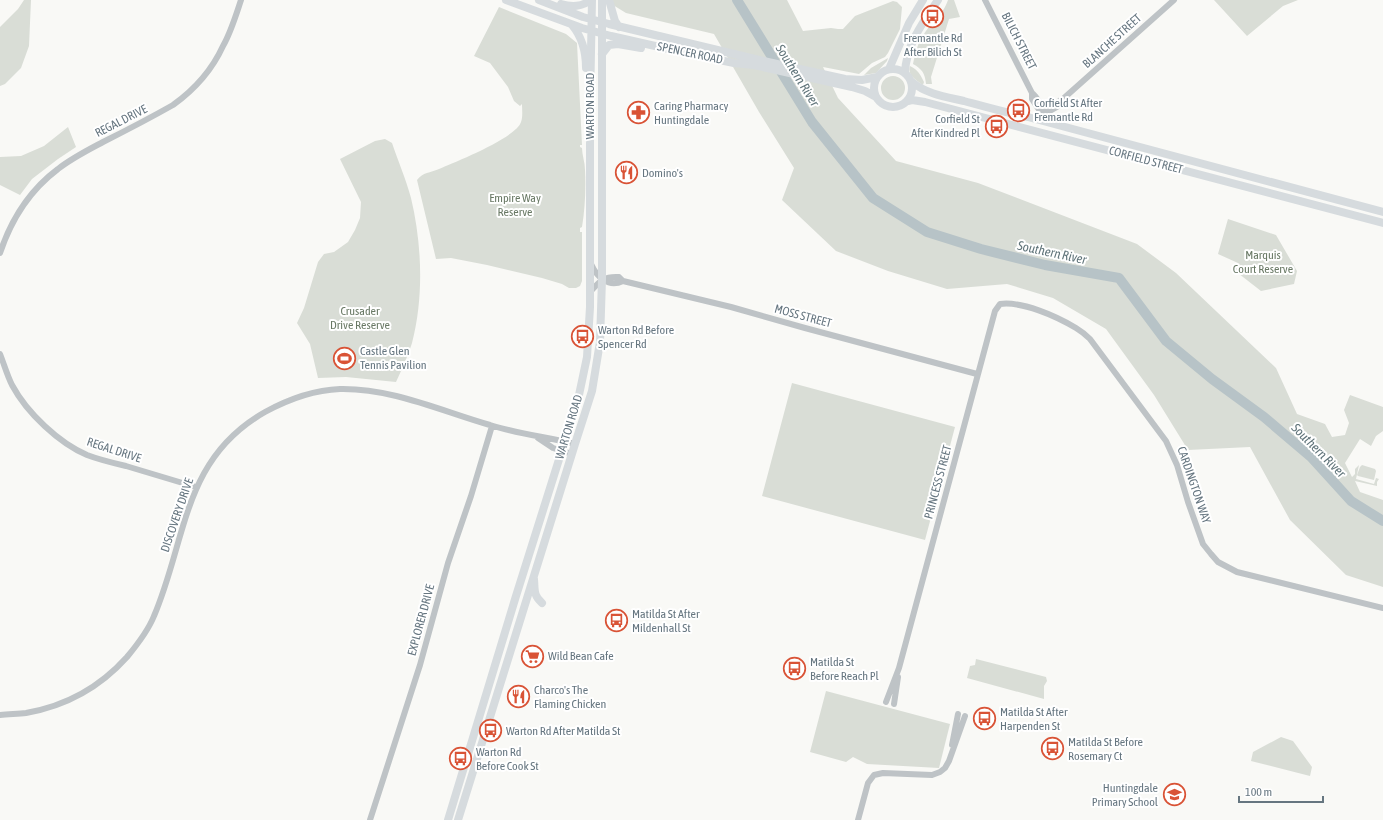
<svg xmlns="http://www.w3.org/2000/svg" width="1383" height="820" viewBox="0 0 1383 820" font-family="'Asap Condensed',sans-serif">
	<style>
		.green { fill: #d9ddd6 }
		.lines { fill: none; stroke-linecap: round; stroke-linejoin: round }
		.river { stroke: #b7c3c7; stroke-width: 10 }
		.tertiary { stroke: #bec3c6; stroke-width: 6 }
		.primary { stroke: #d6dbde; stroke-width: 8 }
		.labels { text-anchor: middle; stroke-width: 4; stroke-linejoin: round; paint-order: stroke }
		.poi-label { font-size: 12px; fill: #667680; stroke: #fff; text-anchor: start }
		.street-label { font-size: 12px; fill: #667680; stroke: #fff }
		.park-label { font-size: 12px; fill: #687864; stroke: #fff }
		.water-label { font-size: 13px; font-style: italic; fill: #60747a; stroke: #fff }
	</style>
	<rect width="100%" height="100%" fill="#f9f9f6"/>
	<path class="green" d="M 24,0 L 31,0 L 29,46 L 21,68 L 5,84 L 0,86 L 0,27 L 18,9 Z
		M 613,0 L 787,0 L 803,31 L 831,28 L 838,29 L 843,29 L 855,16 L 893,1 L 897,2 L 902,7 L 900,29 L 888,53 L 885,57 L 872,63 L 859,74 L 823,67 L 838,98 L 896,161 L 978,183 L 1137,244 L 1176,273 L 1276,368 L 1297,414 L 1325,424 L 1332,437 L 1345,435 L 1349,423 L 1344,410 L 1350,395 L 1383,407 L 1383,431 L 1376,436 L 1371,446 L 1360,439 L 1345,463 L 1352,477 L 1355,474 L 1355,469 L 1359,465 L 1356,479 L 1374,484 L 1376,478 L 1379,479 L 1377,482 L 1377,486 L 1355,481 L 1360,492 L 1383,500 L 1383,587 L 1346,575 L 1290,520 L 1250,447 L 1188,450 L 1154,395 L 1106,329 L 1053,298 L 1007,284 L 947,289 L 888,271 L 836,251 L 782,200 L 794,168 L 759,112 L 714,34 L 626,13 L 613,5 Z
		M 948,0 L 954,0 L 960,17 L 949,19 L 931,77 L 932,84 L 926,84 C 925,73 922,69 913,64 C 915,54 918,42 924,34 C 933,20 942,17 948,0 Z
		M 1214,0 L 1298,0 L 1283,6 L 1247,36 Z
		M 499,7 L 566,34 L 577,43 L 582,145 L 580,145 L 580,147 L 582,148 C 582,155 585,162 585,170 C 586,188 585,209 582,227 L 580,228 L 580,232 L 582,232 L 582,281 L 580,286 L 576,288 L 569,288 L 562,284 L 542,278 L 487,265 L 451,258 L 436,259 L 417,180 C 423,172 430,173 439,169 C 455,162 516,138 521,122 C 523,117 522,109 522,104 L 520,106 L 514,101 L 508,87 L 490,63 L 474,56 Z
		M 888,58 L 887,61 L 876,73 L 864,75 L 871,68 Z
		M 910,66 C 918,70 920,74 924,82 L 923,85 C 916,80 907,75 910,66 Z
		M881 88a12 12 0 1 1 24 0a12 12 0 1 1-24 0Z
		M 68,127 L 76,147 L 58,159 L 32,179 L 20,195 L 0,185 L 0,157 L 21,156 L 44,146 Z
		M 385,139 L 392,143 C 398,161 406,179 411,198 C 422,244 424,297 412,343 C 408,356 402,369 396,382 L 346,377 L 318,378 L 310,344 L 297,323 L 304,308 L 318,262 L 324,254 L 334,252 L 348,242 L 355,230 L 360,218 L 361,202 L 340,159 L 375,141 Z
		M 1228,219 L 1276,235 L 1297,271 L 1294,284 L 1261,291 L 1234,270 L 1238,263 L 1218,254 Z
		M 792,383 L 955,427 L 925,540 L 762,496 Z
		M 1362,465 L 1375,469 L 1376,471 L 1374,480 L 1358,476 L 1357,475 L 1360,467 Z
		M 976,659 L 1046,677 L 1047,681 L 1044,686 L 1044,699 L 967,678 L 970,666 L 975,665 Z
		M 826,691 L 950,724 L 939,768 L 867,764 L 853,757 L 846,762 L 810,752 Z
		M 1281,737 L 1293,741 L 1312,767 L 1310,776 L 1251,761 L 1253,752 Z"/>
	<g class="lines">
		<path class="river" d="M 737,0 L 812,122 L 873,198 L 927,232 L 981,249 L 1045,265 L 1119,278 L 1166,341 L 1212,379 L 1264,417 L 1311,457 L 1351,501 L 1383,521"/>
		<path class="tertiary" d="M 985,0 L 1032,93 C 1038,97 1042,112 1053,106 C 1057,104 1059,100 1064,98 L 1174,0
			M 1032,93 L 1032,99 L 1040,111 L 1048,112 L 1057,107
			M 0,253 C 11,220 30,190 58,169 C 72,158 88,150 103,142 C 127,130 150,118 173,105 C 194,90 212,70 223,46 C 231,32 236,15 241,0
			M 591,264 C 597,277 608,288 623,281 L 731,307 L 805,328 L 977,374
			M 591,291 C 600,281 604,276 619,277 L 623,281
			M 0,354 C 4,364 7,375 12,385 C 27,413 59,443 87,455 C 100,460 113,463 126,466 C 149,473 173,480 196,487
			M 538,438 L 553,448 L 572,454
			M 886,702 L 899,668 L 995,311 L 1000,304 C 1022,301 1056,316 1076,328 C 1081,331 1086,335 1090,339 L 1166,441 L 1177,465 L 1188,502 L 1203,544 L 1211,554 L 1218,562 L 1237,572 L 1383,608
			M 894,704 L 898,677
			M 0,715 C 9,714 18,714 26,713 C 66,706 101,686 127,657 C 137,645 148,631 154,616 C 187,539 182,459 265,412 C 287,400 314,390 340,389 C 392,388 441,411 490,425 C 518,434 547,437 575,444
			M 952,745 L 958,714
			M 370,820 L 420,665 L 448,563 L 471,496 L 492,426
			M 858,820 L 868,783 L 874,775 L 883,773 L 932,775 L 940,772 L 945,768 L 949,761 L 965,716"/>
		<path class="primary" d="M 506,0 L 582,28 L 611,36 L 695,55 L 734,63 L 754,65 L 852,87 L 865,91 L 876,97
			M 539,0 L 583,17 L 609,24 L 755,59 L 845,79 L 862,80 L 877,77
			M 609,0 L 615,21 L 619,27
			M 561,4 C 571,7 583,7 590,0
			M 572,25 C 582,37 586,53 586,68
			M 602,54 L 609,45 L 618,44 L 641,48
			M874 88a19 19 0 1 1 38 0a19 19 0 1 1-38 0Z
			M 889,69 L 909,23 L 923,0
			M 905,73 C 906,45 923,22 938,0
			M 912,82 C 926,94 947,97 964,101 C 986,107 1007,113 1028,117 L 1383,212
			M 908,101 L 912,100 L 925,102 L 1383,223
			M 534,579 C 535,590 533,595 542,603
			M 448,820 L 516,596 L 573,415 L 579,395 L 587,357 L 590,307 L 590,104 L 592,0
			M 458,820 L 575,444 L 592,391 L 600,342 L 602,279 L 602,0"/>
	</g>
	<defs>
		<symbol id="bus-ring" viewBox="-11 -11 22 22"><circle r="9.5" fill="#fff" stroke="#d95336" stroke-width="1.5"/><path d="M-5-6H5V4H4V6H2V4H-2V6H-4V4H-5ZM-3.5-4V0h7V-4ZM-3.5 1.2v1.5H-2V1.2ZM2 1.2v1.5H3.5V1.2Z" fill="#d95336"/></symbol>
		<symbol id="pharmacy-ring" viewBox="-11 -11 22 22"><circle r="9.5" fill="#fff" stroke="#d95336" stroke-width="1.5"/><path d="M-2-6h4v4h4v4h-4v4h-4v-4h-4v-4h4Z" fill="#d95336"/></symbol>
		<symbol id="restaurant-ring" viewBox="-11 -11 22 22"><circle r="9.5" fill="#fff" stroke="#d95336" stroke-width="1.5"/><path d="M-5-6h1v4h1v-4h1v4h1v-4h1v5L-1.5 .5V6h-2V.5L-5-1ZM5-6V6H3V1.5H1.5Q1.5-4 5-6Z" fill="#d95336"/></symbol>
		<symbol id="stadium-ring" viewBox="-11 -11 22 22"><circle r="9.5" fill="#fff" stroke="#d95336" stroke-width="1.5"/><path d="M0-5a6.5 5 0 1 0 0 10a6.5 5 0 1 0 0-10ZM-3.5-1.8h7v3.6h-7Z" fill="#d95336"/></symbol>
		<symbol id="supermarket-ring" viewBox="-11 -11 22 22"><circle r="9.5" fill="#fff" stroke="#d95336" stroke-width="1.5"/><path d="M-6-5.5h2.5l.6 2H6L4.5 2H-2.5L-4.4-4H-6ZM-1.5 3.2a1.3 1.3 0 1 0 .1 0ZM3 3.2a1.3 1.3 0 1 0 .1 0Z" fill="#d95336"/></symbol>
		<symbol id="school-ring" viewBox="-11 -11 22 22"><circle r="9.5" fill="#fff" stroke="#d95336" stroke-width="1.5"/><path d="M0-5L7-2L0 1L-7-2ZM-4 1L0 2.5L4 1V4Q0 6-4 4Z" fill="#d95336"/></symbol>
	</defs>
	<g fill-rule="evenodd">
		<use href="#bus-ring" x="920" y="4" width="25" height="25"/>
		<use href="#bus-ring" x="1006" y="98" width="25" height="25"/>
		<use href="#pharmacy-ring" x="626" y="100" width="25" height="25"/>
		<use href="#bus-ring" x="984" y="114" width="25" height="25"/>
		<use href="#restaurant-ring" x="614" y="160" width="25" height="25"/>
		<use href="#bus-ring" x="570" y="324" width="25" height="25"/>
		<use href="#stadium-ring" x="332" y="346" width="25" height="25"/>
		<use href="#bus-ring" x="604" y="608" width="25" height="25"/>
		<use href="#supermarket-ring" x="520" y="644" width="25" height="25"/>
		<use href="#bus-ring" x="782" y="656" width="25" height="25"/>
		<use href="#restaurant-ring" x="506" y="684" width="25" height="25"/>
		<use href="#bus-ring" x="972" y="706" width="25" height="25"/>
		<use href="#bus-ring" x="478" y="718" width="25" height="25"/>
		<use href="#bus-ring" x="1040" y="736" width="25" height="25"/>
		<use href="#bus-ring" x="448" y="746" width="25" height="25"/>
		<use href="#school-ring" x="1162" y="782" width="25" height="25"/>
	</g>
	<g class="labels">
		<g class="poi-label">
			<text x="933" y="42" text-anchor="middle">Fremantle Rd<tspan x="933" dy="14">After Bilich St</tspan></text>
			<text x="1034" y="107">Corfield St After<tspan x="1034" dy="14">Fremantle Rd</tspan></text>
			<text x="654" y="110">Caring Pharmacy<tspan x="654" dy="14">Huntingdale</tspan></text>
			<text x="980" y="123" text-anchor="end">Corfield St<tspan x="980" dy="14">After Kindred Pl</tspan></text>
			<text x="642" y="177">Domino's</text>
			<text x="598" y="334">Warton Rd Before<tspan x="598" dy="14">Spencer Rd</tspan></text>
			<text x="360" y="355">Castle Glen<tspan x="360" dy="14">Tennis Pavilion</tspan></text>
			<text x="632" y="618">Matilda St After<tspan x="632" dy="14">Mildenhall St</tspan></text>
			<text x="548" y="660">Wild Bean Cafe</text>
			<text x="810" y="666">Matilda St<tspan x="810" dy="14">Before Reach Pl</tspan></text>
			<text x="534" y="694">Charco's The<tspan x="534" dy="14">Flaming Chicken</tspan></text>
			<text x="1000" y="716">Matilda St After<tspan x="1000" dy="14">Harpenden St</tspan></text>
			<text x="506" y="735">Warton Rd After Matilda St</text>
			<text x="1068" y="746">Matilda St Before<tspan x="1068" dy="14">Rosemary Ct</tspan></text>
			<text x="476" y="756">Warton Rd<tspan x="476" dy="14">Before Cook St</tspan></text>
			<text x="1158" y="792" text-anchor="end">Huntingdale<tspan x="1158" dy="14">Primary School</tspan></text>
		</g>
		<g class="street-label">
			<text transform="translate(1019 41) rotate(63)" y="4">BILICH STREET</text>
			<text transform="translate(1112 41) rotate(-42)" y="4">BLANCHE STREET</text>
			<text transform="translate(690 53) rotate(12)" y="4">SPENCER ROAD</text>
			<text transform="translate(590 106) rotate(-90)" y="4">WARTON ROAD</text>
			<text transform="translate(121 121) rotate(-27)" y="4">REGAL DRIVE</text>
			<text transform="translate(1146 160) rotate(15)" y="4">CORFIELD STREET</text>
			<text transform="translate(803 316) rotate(15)" y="4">MOSS STREET</text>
			<text transform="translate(569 427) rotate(-73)" y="4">WARTON ROAD</text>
			<text transform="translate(114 450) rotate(18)" y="4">REGAL DRIVE</text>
			<text transform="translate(938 482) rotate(-75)" y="4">PRINCESS STREET</text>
			<text transform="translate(1194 485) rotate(71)" y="4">CARDINGTON WAY</text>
			<text transform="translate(177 515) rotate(-71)" y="4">DISCOVERY DRIVE</text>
			<text transform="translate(421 620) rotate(-75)" y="4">EXPLORER DRIVE</text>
		</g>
		<g class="park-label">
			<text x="515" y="202">Empire Way<tspan x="515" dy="14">Reserve</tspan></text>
			<text x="1263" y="259">Marquis<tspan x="1263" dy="14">Court Reserve</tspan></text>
			<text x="360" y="315">Crusader<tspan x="360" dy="14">Drive Reserve</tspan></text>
		</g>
		<g class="water-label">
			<text transform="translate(798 75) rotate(58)" y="5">Southern River</text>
			<text transform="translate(1052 252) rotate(12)" y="5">Southern River</text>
			<text transform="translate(1319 450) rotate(45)" y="5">Southern River</text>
		</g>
	</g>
	<path d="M1239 796v6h84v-6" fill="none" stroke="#667680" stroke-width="2"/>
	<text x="1245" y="796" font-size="12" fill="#667680" stroke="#ffffff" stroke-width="3" paint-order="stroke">100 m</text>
</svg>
